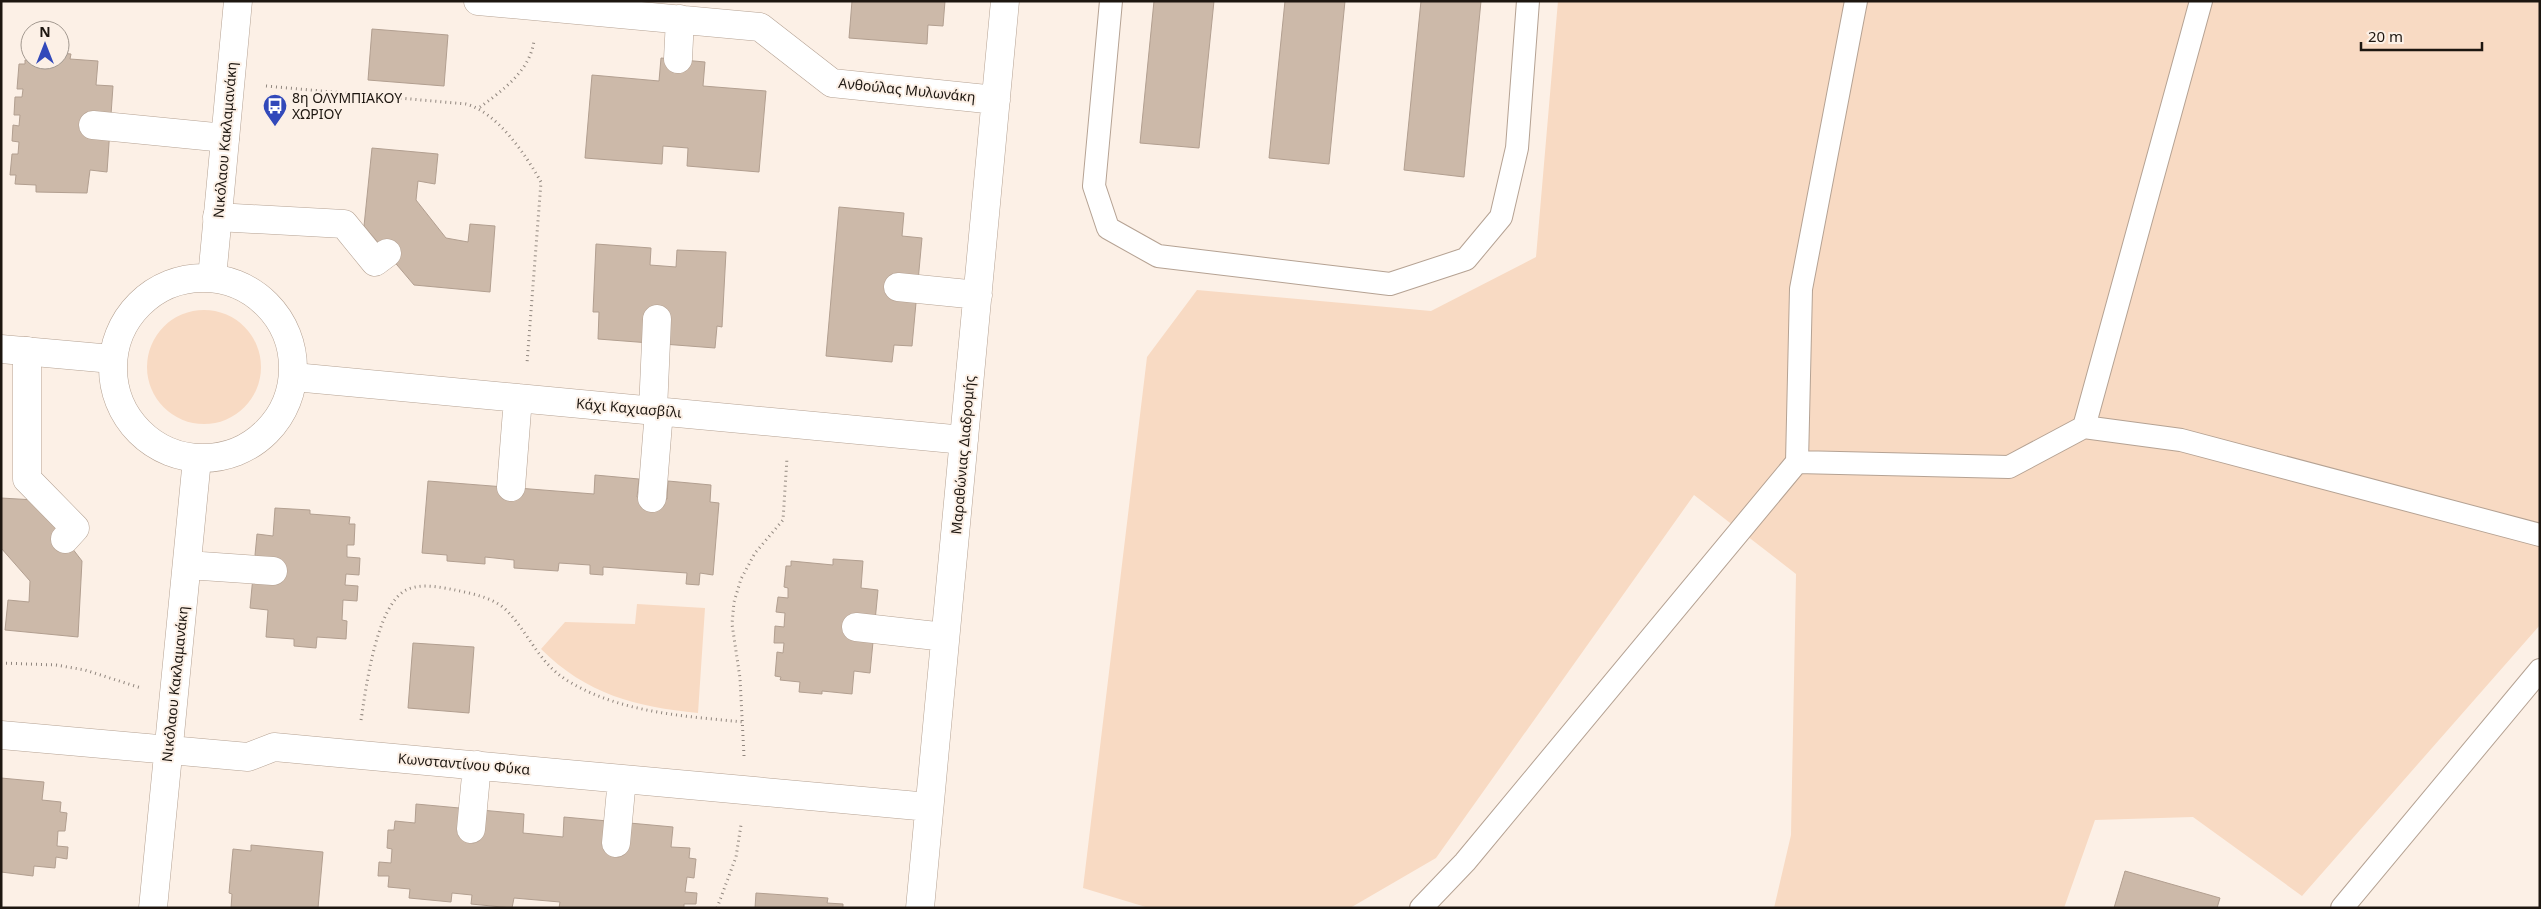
<svg xmlns="http://www.w3.org/2000/svg" width="2541" height="909" viewBox="0 0 2541 909" font-family="'Noto Sans',sans-serif">
	<style>
		.green { fill: #f8dac3 }
		.building { fill: #ccb9a9; stroke: #b29f90 }
		.lines { fill: none; stroke-linecap: round; stroke-linejoin: round }
		.lane-casing { stroke: #b5a293; stroke-width: 24 }
		.street-casing { stroke: #b5a293; stroke-width: 29 }
		.secondary-casing { stroke: #b5a293; stroke-width: 29 }
		.path { stroke: #90867e; stroke-width: 3; stroke-dasharray: 1 4; stroke-linecap: butt }
		.lane { stroke: #fff; stroke-width: 22 }
		.street { stroke: #fff; stroke-width: 28 }
		.secondary { stroke: #fff; stroke-width: 28 }
		.labels { text-anchor: middle; stroke-width: 4; stroke-linejoin: round; paint-order: stroke }
		.street-label { font-size: 14px; fill: #1d1610; stroke: #fcf0e6 }
		.poi-label { font-size: 14px; fill: #1d1610; stroke: #fcf0e6; text-anchor: start }
	</style>
	<rect width="100%" height="100%" fill="#fcf0e6"/>
	<path class="green" d="M 1558,1 L 2540,1 L 2540,625 L 2302,896 L 2193,817 L 2095,820 L 2064,908 L 1774,908 L 1791,835 L 1796,574 L 1694,495 L 1436,858 L 1350,908 L 1149,908 L 1083,888 L 1147,357 L 1197,290 L 1431,311 L 1536,257 Z
		M147 367a57 57 0 1 1 114 0a57 57 0 1 1-114 0Z
		M 637,604 L 705,608 L 698,713 C 636,707 586,694 541,649 L 565,622 L 635,624 Z"/>
	<path class="building" d="M 852,1 L 945,1 L 943,26 L 928,25 L 927,44 L 849,38 Z
		M 1154,1 L 1214,1 L 1199,148 L 1140,143 Z
		M 1285,1 L 1345,1 L 1329,164 L 1269,158 Z
		M 1421,1 L 1481,1 L 1464,177 L 1404,170 Z
		M 372,29 L 448,35 L 444,86 L 368,80 Z
		M 60,53 L 71,54 L 70,59 L 98,61 L 96,85 L 113,86 L 107,172 L 90,170 L 87,193 L 36,192 L 36,185 L 15,184 L 16,175 L 10,175 L 12,154 L 18,154 L 19,142 L 12,141 L 13,125 L 19,126 L 20,115 L 14,115 L 15,97 L 22,97 L 23,89 L 17,89 L 19,64 L 25,64 L 25,60 L 46,62 L 60,60 Z
		M 661,58 L 705,62 L 703,86 L 766,91 L 759,172 L 687,166 L 688,148 L 663,146 L 662,164 L 585,158 L 592,75 L 659,81 Z
		M 372,148 L 438,154 L 435,184 L 418,181 L 416,200 L 446,238 L 468,242 L 470,224 L 495,226 L 490,292 L 414,285 L 364,226 Z
		M 839,207 L 904,213 L 902,236 L 922,238 L 912,346 L 894,345 L 892,362 L 826,356 Z
		M 596,244 L 651,248 L 650,265 L 676,267 L 677,250 L 726,252 L 722,327 L 717,326 L 715,348 L 598,339 L 599,312 L 593,312 Z
		M 595,475 L 639,479 L 637,497 L 667,499 L 668,481 L 711,485 L 710,502 L 719,503 L 713,575 L 700,573 L 699,585 L 686,584 L 687,573 L 603,567 L 603,575 L 590,574 L 590,565 L 559,563 L 558,571 L 514,568 L 514,560 L 485,557 L 485,564 L 447,561 L 447,555 L 422,553 L 428,481 L 594,494 Z
		M 1,498 L 35,500 L 82,561 L 78,637 L 5,630 L 8,600 L 29,602 L 30,581 L 1,548 Z
		M 275,508 L 310,510 L 310,514 L 350,517 L 349,524 L 355,524 L 354,545 L 347,545 L 347,557 L 360,558 L 359,575 L 346,574 L 345,585 L 358,586 L 357,601 L 343,600 L 342,620 L 347,621 L 346,639 L 317,637 L 316,648 L 294,646 L 294,639 L 266,637 L 268,610 L 250,608 L 257,534 L 273,536 Z
		M 833,559 L 863,561 L 861,588 L 878,590 L 870,673 L 854,671 L 852,694 L 822,691 L 822,694 L 799,692 L 800,682 L 780,680 L 781,677 L 775,676 L 777,652 L 783,653 L 784,643 L 774,643 L 775,626 L 784,627 L 785,613 L 776,612 L 778,597 L 788,598 L 788,588 L 784,587 L 786,566 L 791,566 L 791,561 L 833,565 Z
		M 413,643 L 474,647 L 469,713 L 408,708 Z
		M 1,778 L 44,782 L 42,800 L 61,802 L 60,812 L 67,813 L 65,831 L 58,831 L 57,846 L 68,847 L 67,859 L 56,857 L 55,868 L 34,866 L 33,876 L 1,872 Z
		M 416,804 L 524,814 L 523,833 L 563,837 L 564,817 L 673,827 L 671,847 L 690,848 L 689,858 L 696,859 L 694,878 L 687,877 L 685,892 L 697,893 L 696,904 L 684,904 L 684,908 L 559,908 L 560,902 L 514,898 L 512,908 L 471,904 L 472,895 L 452,893 L 451,902 L 409,898 L 410,889 L 388,887 L 389,876 L 378,876 L 379,862 L 391,863 L 392,849 L 387,848 L 388,830 L 394,830 L 395,821 L 415,823 Z
		M 251,845 L 323,852 L 318,908 L 231,908 L 232,894 L 229,893 L 233,849 L 251,851 Z
		M 2125,871 L 2220,898 L 2217,908 L 2114,908 Z
		M 756,893 L 828,898 L 827,903 L 843,904 L 843,908 L 755,908 Z"/>
	<g class="lines">
		<defs>
			<path id="lane" d="M 1111,1 L 1094,186 L 1108,228 L 1158,256 L 1390,284 L 1466,259 L 1501,217 L 1517,148 L 1528,1
				M 2084,427 L 2181,440 L 2540,535
				M 1797,462 L 2009,467 L 2084,427 L 2201,1
				M 1421,908 L 1465,862 L 1797,462 L 1801,289 L 1856,1
				M 2342,908 L 2540,670"/>
			<path id="street" d="M 478,1 L 760,27 L 832,83 L 996,100
				M 678,59 L 680,19
				M 93,125 L 225,138
				M 217,217 L 344,224 L 375,262 L 387,253
				M 898,287 L 978,295
				M 27,351 L 27,479 L 75,528 L 65,539
				M 294,377 L 964,440
				M 653,410 L 657,319
				M 511,487 L 518,398
				M 652,498 L 659,411
				M 187,565 L 273,571
				M 856,627 L 945,637
				M 1,735 L 248,757 L 274,747 L 317,751 L 929,807
				M 471,829 L 477,765
				M 616,843 L 622,779
				M 153,908 L 197,459
				M 920,908 L 1005,1"/>
			<path id="secondary" d="M113 368a90 90 0 1 1 180 0a90 90 0 1 1-180 0Z
				M 212,278 L 238,1
				M 1,349 L 112,359"/>
		</defs>
		<use href="#lane" class="lane-casing"/>
		<use href="#street" class="street-casing"/>
		<use href="#secondary" class="secondary-casing"/>
		<path class="path" d="M 266,86 L 466,104 C 497,112 526,155 541,182 L 527,363
			M 480,107 C 502,91 531,70 534,40
			M 1,663 L 56,665 L 85,670 L 141,688
			M 361,720 C 366,688 376,606 406,590 C 420,583 440,587 455,590 C 474,594 496,598 509,613 C 531,637 539,663 568,681 C 621,713 684,716 743,722
			M 744,756 L 740,678 L 732,624 L 734,602 L 741,579 L 755,553 L 783,520 L 787,458
			M 717,908 L 736,857 L 741,825"/>
		<use href="#lane" class="lane"/>
		<use href="#street" class="street"/>
		<use href="#secondary" class="secondary"/>
	</g>
	<defs>
		<symbol id="bus-pin" viewBox="-11 -11 22 30"><path d="M0 17L-7.5 6A9.5 9.5 0 1 1 7.5 6Z" fill="#3249ba" stroke="#fcf0e6"/><path d="M-5-6H5V4H4V6H2V4H-2V6H-4V4H-5ZM-3.5-4V0h7V-4ZM-3.5 1.2v1.5H-2V1.2ZM2 1.2v1.5H3.5V1.2Z" fill="#fff"/></symbol>
	</defs>
	<g fill-rule="evenodd">
		<use href="#bus-pin" x="261" y="92" width="28" height="38"/>
	</g>
	<g class="labels">
		<g class="street-label">
			<text transform="translate(907 90) rotate(6)" y="5">Ανθούλας Μυλωνάκη</text>
			<text transform="translate(225 140) rotate(-85)" y="5">Νικόλαου Κακλαμανάκη</text>
			<text transform="translate(629 408) rotate(5)" y="5">Κάχι Καχιασβίλι</text>
			<text transform="translate(963 455) rotate(-85)" y="5">Μαραθώνιας Διαδρομής</text>
			<text transform="translate(175 684) rotate(-84)" y="5">Νικόλαου Κακλαμανάκη</text>
			<text transform="translate(464 764) rotate(5)" y="5">Κωνσταντίνου Φύκα</text>
		</g>
		<g class="poi-label">
			<text x="292" y="103">8η ΟΛΥΜΠΙΑΚΟΥ<tspan x="292" dy="16">ΧΩΡΙΟΥ</tspan></text>
		</g>
	</g>
	<rect width="2541" height="909" fill="none" stroke="#1d1610" stroke-width="5"/>
	<g transform="translate(45 45)"><circle r="24" fill="#fcf0e6" stroke="#a39990"/>
	<path d="M0-4L9 19L0 12L-9 19Z" fill="#3249ba"/>
	<text y="-8" font-size="14" font-weight="bold" text-anchor="middle" fill="#1d1610">N</text>
	</g>
	<path d="M2361 42v8h121v-8" fill="none" stroke="#1d1610" stroke-width="2.5"/>
	<text x="2368" y="42" font-size="15" fill="#1d1610" stroke="#fcf0e6" stroke-width="4" paint-order="stroke">20 m</text>
</svg>
